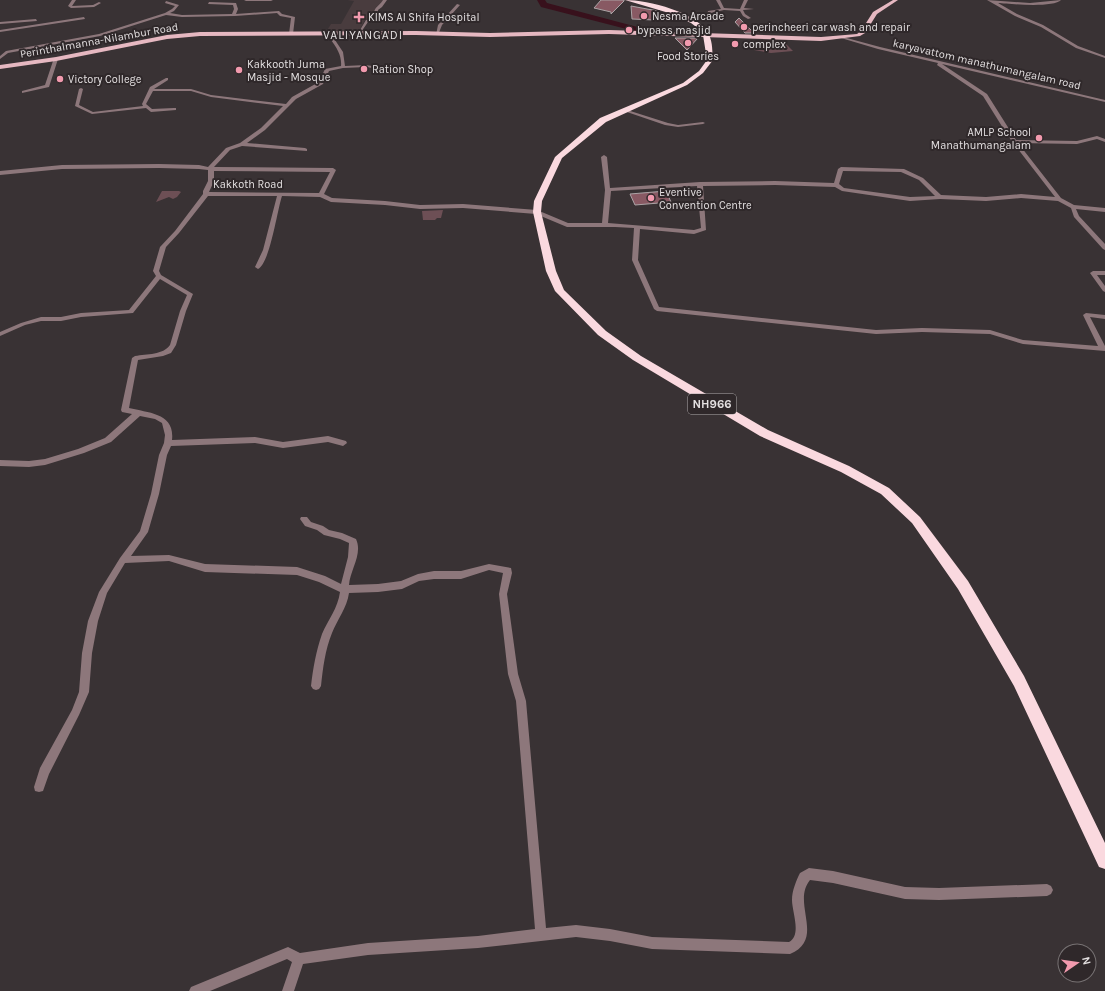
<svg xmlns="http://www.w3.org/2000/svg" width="1105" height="991" viewBox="0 0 1105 991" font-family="Karla,sans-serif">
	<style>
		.built { fill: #493c3e }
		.green { fill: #6d4f55 }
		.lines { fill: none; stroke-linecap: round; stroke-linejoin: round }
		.river { fill: #38111c; fill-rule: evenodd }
		.building { fill: #885963; stroke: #aca4a6 }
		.street { fill: #8d777b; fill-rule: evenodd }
		.primary { fill: #e6b8c1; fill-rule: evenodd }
		.highway { fill: #fad9df; fill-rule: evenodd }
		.poi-dot { fill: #f29aae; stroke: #2f282a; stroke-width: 1.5 }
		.labels { text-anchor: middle; stroke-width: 4; stroke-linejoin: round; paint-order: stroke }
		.far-poi-label { font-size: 11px; fill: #e4e0e1; stroke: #2f282a; text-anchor: start }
		.far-street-label { font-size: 11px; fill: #e4e0e1; stroke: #2f282a }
		.far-neighbourhood-label { font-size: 12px; letter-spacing: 1px; fill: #e4e0e1; stroke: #2f282a }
		.shield { fill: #2f282a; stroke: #aea9aa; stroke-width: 1 }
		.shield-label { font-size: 12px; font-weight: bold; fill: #e4e0e1 }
	</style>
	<rect width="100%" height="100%" fill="#393234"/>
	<path class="built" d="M 347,0 L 383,0 L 380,6 L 377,6 L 372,15 L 375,19 L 365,20 L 358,33 L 326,32 L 331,24 L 341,24 L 354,1 Z"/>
	<path class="green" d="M 785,43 L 793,51 L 771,53 L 754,50 L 759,44 Z
		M 162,191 L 179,191 L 181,192 L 177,197 L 173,199 L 169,197 L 156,202 Z
		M 443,210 L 441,218 L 437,218 L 435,220 L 423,220 L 422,211 Z"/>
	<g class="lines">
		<path class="river" d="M 537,0 L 545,0 L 547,3 L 645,29 L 646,31 L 642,33 L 541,7 Z"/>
	</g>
	<path class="building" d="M 601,0 L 624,0 L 624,1 L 611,14 L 611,12 L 594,8 Z
		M 631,6 L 658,11 L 654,20 L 632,19 Z
		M 739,18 L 754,33 L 745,33 L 735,22 Z
		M 675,38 L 698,38 L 687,50 Z
		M 666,191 L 671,202 L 635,205 L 630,194 Z"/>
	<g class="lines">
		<path class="street" d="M 72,0 L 76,0 L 72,6 L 93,5 L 99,2 L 101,3 L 94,7 L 71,8 L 68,6 Z
			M 244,0 L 273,0 L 271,1 L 246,1 Z
			M 383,0 L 387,0 L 382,7 L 378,10 L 378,21 L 368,22 L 359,35 L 357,35 L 366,20 L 375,19 C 372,7 377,9 383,0 Z
			M 716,0 L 720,0 L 724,8 L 740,9 L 744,0 L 748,0 L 744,8 L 754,9 L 743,10 L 745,14 L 751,18 L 748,19 L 743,16 L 740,11 L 724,10 L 711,13 L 711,16 L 709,17 L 687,19 L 685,18 L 707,15 L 708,11 L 721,9 Z
			M 987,0 L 1030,3 L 1061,0 C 1054,8 1010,4 998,3 L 1017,14 L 1043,25 L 1078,46 L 1105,56 L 1105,58 L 1076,48 L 1041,27 L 1015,16 Z
			M 166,1 L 179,5 L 174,11 L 170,13 L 182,15 L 232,14 L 234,9 L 233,5 L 208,4 L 209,2 L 236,3 L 238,9 L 236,14 L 279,11 L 282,14 L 295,17 L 293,34 L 291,35 L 289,34 L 291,18 L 280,16 L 277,13 L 235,16 L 182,17 L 166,15 L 100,36 L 8,53 L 0,59 L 0,56 L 6,51 L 99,34 L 165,13 L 172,9 L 175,6 L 165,3 Z
			M 457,4 L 460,5 L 442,25 L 438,35 L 436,35 L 438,25 Z
			M 84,17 L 85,19 L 0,32 L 0,30 Z
			M 36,19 L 37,21 L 0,24 L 0,22 Z
			M 335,33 L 337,34 L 335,40 L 343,52 L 345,66 L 366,65 L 378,67 L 378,69 L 366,67 L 343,68 L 329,71 L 323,84 L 296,99 L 265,130 L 247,143 L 305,148 L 307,149 L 307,151 L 242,146 L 230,150 L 214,167 L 333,168 L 336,170 L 324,194 L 332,198 L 385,201 L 420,205 L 463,204 L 537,210 L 568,223 L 602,223 L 605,190 L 601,157 L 604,155 L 607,157 L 610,188 L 700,182 L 775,181 L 834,183 L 838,169 L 841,167 L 904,169 L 923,178 L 941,195 L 986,197 L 1021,194 L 1055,197 L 1008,136 L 983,96 L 937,65 L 938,63 L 878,49 L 841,38 L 843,37 L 880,47 L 1105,100 L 1105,102 L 942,64 L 987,94 L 1016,140 L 1077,141 L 1097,136 L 1105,139 L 1105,142 L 1097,139 L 1077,144 L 1018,143 L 1061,198 L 1074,205 L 1105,208 L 1105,212 L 1076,209 L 1079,216 L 1105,244 L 1105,250 L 1103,249 L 1074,217 L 1071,208 L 1058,201 L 1021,198 L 986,201 L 940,199 L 910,201 L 842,191 L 835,187 L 775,185 L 703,186 L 706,230 L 694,234 L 640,229 L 638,260 L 659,307 L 876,330 L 922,328 L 990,330 L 1023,340 L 1098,346 L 1083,315 L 1086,313 L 1105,315 L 1105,319 L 1090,317 L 1105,346 L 1105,351 L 1023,344 L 990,334 L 922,332 L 876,334 L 657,311 L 654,309 L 632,260 L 634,228 L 615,227 L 567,227 L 536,214 L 463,208 L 420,209 L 385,205 L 331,202 L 320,197 L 282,196 C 277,211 270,263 258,269 L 255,267 L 263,250 L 277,196 L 208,196 L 179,233 L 166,247 L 159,271 L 161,275 L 193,294 L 186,311 L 176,345 L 171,353 L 163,356 L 138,360 L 129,408 C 149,413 175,413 172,440 L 255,437 L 283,442 L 328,436 L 346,441 L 347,443 L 343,446 L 328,442 L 283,448 L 255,443 L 171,446 L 167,455 L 159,494 L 148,532 L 131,556 L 169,555 L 205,564 L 297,567 L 325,576 L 341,584 L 348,557 L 349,543 L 340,539 L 324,535 L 317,530 L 305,526 L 300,519 L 301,517 L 307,517 L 311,522 L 323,526 L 329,530 L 342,533 L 356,539 C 363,554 350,570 349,585 L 378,584 L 401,581 L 418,574 L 434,571 L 461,571 L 489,564 L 511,568 L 512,573 L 507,594 L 518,674 L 526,701 L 546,928 L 576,925 L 610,929 L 652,937 L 789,942 C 802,935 792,912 792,900 C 792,891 796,881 800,873 L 809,868 L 833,871 L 905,887 L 939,888 L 1047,884 L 1051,886 L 1053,890 L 1051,894 L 1047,896 L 939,900 L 905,899 L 833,883 L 810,880 C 791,903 826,939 790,954 L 652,949 L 610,941 L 576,937 L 478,948 L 368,955 L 303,964 L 294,991 L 282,991 L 292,962 L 287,959 L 210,991 L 189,991 L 191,987 L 288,947 L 300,953 L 368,943 L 478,936 L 535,929 L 516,701 L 508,674 L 499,594 L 503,573 L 489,570 L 461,579 L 434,579 L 419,581 L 402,589 L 378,592 L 349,593 C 347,608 337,620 332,633 C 325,650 323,668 321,686 L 319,689 L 316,690 L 313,689 L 311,686 C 313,669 316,651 322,634 C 328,620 338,608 340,592 L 319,582 L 297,575 L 205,572 L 169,561 L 125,563 L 107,593 L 98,621 L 92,653 L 89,692 L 79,715 L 49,774 L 43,791 L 39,792 L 35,791 L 34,787 L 40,768 L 72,710 L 79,692 L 82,653 L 88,621 L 99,592 L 120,558 L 140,531 L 151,494 L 159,455 L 164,443 L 165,435 L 162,423 L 155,419 L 140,416 L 111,442 L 84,453 L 45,465 L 29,467 L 0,466 L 0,460 L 29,461 L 45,459 L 78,449 L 105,438 L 132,414 L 122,412 L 121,410 L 132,358 L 135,356 C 147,354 163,355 170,345 L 180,311 L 187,295 L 160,279 L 133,313 L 81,317 L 61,321 L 41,321 L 25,325 L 0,336 L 0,332 L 21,323 L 41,317 L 61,317 L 81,313 L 129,310 L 156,276 L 153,271 L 160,247 L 175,231 L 203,194 L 203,191 L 208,181 L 208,170 L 199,169 L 159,168 L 62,169 L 0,175 L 0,171 L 62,165 L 159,164 L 199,165 L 208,167 L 226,148 L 240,143 L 261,128 L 283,106 L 211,97 L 191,91 L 153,91 L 146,104 L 152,109 L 174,108 L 176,108 L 176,110 L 151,112 L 146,108 L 92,114 L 75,106 L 79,89 L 81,88 L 83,89 L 79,105 L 93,112 L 143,106 L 142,104 L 150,87 L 166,78 L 168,78 L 168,80 L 154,89 L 191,89 L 211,95 L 286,104 L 292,97 L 319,82 L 325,69 L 341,66 C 342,56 337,48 331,40 L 333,34 ZM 214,171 L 330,172 L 319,193 L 209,192 L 214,181 ZM 843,171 L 901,172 L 919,180 L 935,196 L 910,197 L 844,188 L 839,184 ZM 697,186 L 701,228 L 694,230 L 608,223 L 611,191 Z
			M 54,58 L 58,59 L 49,87 L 22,93 L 22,91 L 45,85 Z
			M 624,109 L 668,123 L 678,125 L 703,122 L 705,123 L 703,124 L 678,127 L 665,125 L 624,111 Z
			M 1093,271 L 1105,271 L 1105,275 L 1097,275 L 1105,286 L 1105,292 L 1103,291 L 1090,273 Z"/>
		<path class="primary" d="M 893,0 L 898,0 L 877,14 L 865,33 L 860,36 L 821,41 L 609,34 L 490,37 L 416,35 L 200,36 L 167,39 L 56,61 L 0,69 L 0,65 L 56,57 L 167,35 L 200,32 L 416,31 L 490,33 L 609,30 L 821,37 L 857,34 L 861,31 L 873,12 Z"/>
		<path class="highway" d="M 625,0 C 648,0 698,12 709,35 C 713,43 712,52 713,60 L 703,73 L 687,85 L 606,122 L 562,158 L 542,201 L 541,212 L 556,271 L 564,290 L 606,331 L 641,356 L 768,430 L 849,466 L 889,488 L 920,517 L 968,581 L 1024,676 L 1105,843 L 1105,869 L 1099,867 L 1014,686 L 958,589 L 912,523 L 881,494 L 841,472 L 760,436 L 633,360 L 598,335 L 555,291 L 546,271 L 533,212 L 534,201 L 555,157 L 600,118 L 683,83 L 699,71 L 707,60 L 703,35 L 699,29 L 691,23 L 669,13 Z"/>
	</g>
	<g class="poi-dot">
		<circle cx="644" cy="16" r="4"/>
		<path d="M357 11h4v4h4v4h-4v4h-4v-4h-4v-4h4z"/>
		<circle cx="744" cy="27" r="4"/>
		<circle cx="629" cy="30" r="4"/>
		<circle cx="688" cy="43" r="4"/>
		<circle cx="735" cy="44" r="4"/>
		<circle cx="364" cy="69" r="4"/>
		<circle cx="239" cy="70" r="4"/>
		<circle cx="60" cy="79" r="4"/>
		<circle cx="1039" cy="138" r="4"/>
		<circle cx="651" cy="198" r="4"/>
	</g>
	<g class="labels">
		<g class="far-poi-label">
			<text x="652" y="20">Nesma Arcade</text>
			<text x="368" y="21">KIMS Al Shifa Hospital</text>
			<text x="752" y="31">perincheeri car wash and repair</text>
			<text x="637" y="34">bypass masjid</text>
			<text x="743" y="48">complex</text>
			<text x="688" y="60" text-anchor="middle">Food Stories</text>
			<text x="247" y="68">Kakkooth Juma<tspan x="247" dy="13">Masjid - Mosque</tspan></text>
			<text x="372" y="73">Ration Shop</text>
			<text x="68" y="83">Victory College</text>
			<text x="1031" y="136" text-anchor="end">AMLP School<tspan x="1031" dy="13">Manathumangalam</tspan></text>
			<text x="659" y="196">Eventive<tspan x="659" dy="13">Convention Centre</tspan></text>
		</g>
		<g class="far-street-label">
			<text transform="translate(99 40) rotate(-10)" y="4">Perinthalmanna-Nilambur Road</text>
			<text transform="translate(987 64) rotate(13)" y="4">karyavattom manathumangalam road</text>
			<text x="248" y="188">Kakkoth Road</text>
		</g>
		<g class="far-neighbourhood-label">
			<text x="363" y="39">VALIYANGADI</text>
		</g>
		<rect class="shield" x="688" y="394" width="48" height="20" rx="3"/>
		<g class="shield-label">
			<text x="712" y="408">NH966</text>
		</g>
	</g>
	<g transform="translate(1077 963) rotate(77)"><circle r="19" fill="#2f282a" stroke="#777273"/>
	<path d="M0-3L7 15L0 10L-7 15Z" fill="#f29aae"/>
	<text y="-6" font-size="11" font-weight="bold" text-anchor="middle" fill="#e4e0e1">N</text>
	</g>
</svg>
